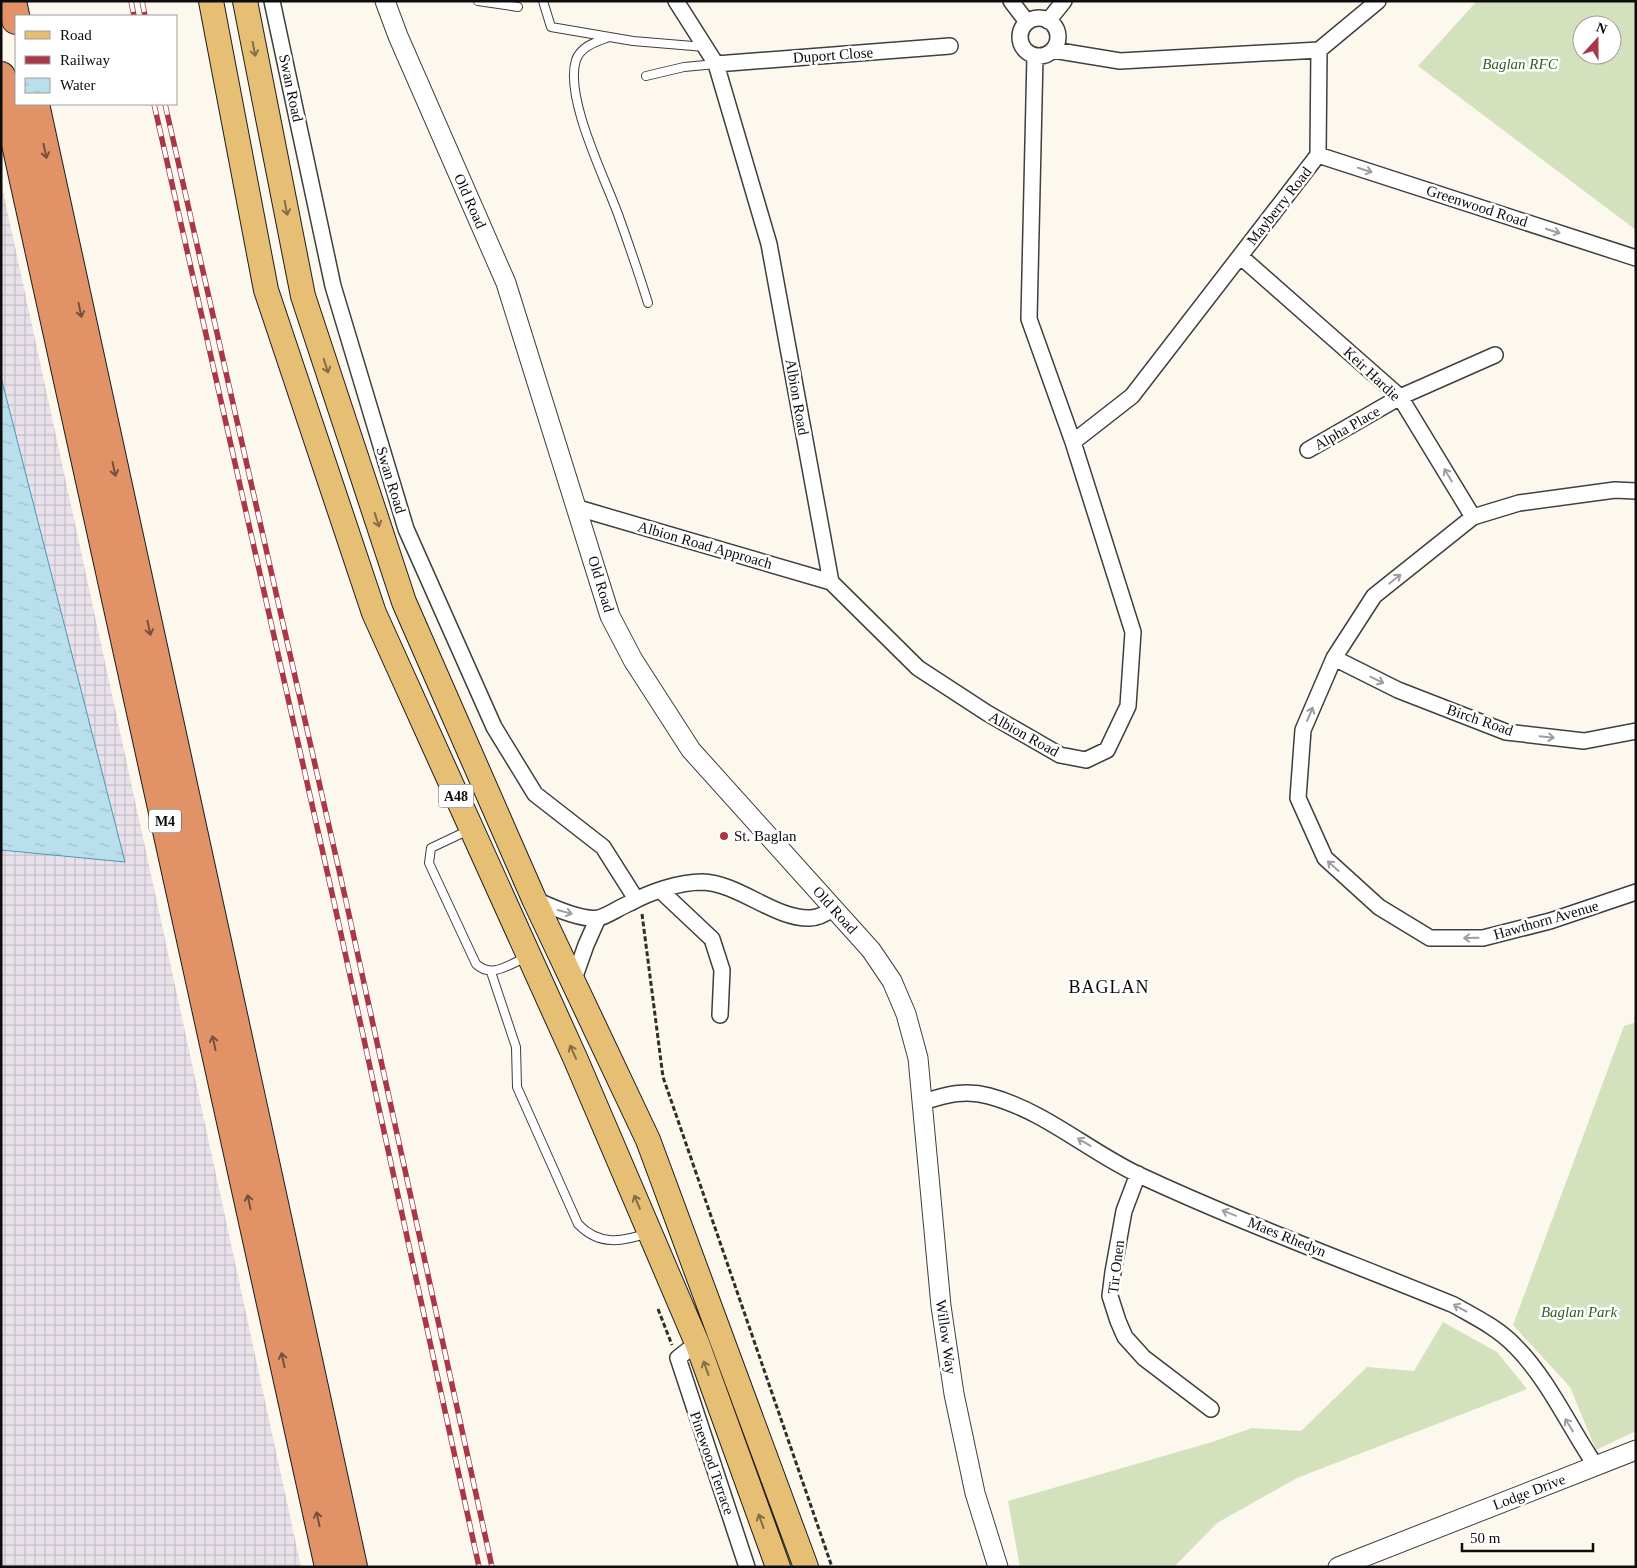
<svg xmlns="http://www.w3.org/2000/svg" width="1637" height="1568" viewBox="0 0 1637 1568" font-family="Georgia,serif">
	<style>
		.industrial { fill: url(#industrial-grid) }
		.grass { fill: #d3e2bc; fill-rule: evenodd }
		.water { fill: url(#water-ripples); stroke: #4a98ba }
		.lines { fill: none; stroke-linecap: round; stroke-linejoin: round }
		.service-casing { stroke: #3f3f3f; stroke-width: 10 }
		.minor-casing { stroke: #3f3f3f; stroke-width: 18 }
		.tertiary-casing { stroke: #3f3f3f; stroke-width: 21 }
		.primary-casing { stroke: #1d1d1d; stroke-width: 26 }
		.motorway-casing { stroke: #1d1d1d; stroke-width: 30 }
		.path { stroke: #2e2e2e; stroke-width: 3; stroke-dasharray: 5 2.5; stroke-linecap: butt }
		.service { stroke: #fff; stroke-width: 8 }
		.minor { stroke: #fff; stroke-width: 15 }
		.tertiary { stroke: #fff; stroke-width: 19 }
		.primary { stroke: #e6bf74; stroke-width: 24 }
		.motorway { stroke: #e19367; stroke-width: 28 }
		.rail-casing { stroke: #a93747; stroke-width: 5.5 }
		.rail { stroke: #fff; stroke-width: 4; stroke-dasharray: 11; stroke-linecap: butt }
		.oneway { stroke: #846e45 }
		.oneway2 { stroke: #76503a }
		.oneway3 { stroke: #9e9e9e }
		.poi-dot { fill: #a93747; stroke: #fff; stroke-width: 2 }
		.labels { text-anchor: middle; stroke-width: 5; stroke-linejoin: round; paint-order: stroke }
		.shield { fill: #fff; stroke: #555; stroke-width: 1 }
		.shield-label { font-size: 14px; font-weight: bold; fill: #0c0c0c }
		.street-label { font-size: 15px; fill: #0c0c0c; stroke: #fff }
		.park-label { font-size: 15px; font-style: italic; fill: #355b25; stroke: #fff }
		.poi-label { font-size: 15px; fill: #0c0c0c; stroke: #fff; text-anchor: start }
		.quarter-label { font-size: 18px; letter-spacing: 1px; fill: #0c0c0c; stroke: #fff }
	</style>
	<defs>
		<pattern id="industrial-grid" width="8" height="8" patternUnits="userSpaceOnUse" patternTransform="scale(1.25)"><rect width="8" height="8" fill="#e8e1ea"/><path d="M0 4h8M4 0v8" fill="none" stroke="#c6c0c8"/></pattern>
		<pattern id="water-ripples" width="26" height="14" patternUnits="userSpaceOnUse" patternTransform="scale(1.25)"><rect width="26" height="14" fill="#b9dfed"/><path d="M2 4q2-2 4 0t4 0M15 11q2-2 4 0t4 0" fill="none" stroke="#9ebeca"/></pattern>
	</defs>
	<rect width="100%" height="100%" fill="#fdf8ed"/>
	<path class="industrial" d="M 1,182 L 301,1567 L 1,1567 Z"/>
	<path class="grass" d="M 1477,1 L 1636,1 L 1636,230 L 1418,66 ZM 1582,25 L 1612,25 L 1612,55 L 1582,55 Z
		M 1636,1022 L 1636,1431 L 1596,1450 L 1570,1387 L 1513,1325 L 1624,1026 Z
		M 1443,1322 L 1497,1352 L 1527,1389 L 1297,1478 L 1217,1523 L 1174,1567 L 1020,1567 L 1008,1501 L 1212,1442 L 1252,1428 L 1301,1431 L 1367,1367 L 1414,1371 Z"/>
	<path class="water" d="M 1,377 L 125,862 L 1,850 Z"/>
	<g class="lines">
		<defs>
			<path id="service" d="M 478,1 L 518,7
				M 543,1 L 551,27 L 633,41 L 705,47
				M 609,37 C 596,42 581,46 576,60 C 564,98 606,180 619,217 C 629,245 639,274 648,303
				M 646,76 L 684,67 L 716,64
				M 469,830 L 431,848 L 429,863 L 476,964 C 492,979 509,964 527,957
				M 491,972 L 516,1047 L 517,1087 L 578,1224 C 599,1246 622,1242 648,1233"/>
			<path id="minor" d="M 272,1 L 333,286 L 406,529 L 494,727 L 535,794 L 603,847 L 636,899
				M 676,1 L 716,64 L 769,244 L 831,582 L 918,668 L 987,713 L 1060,755 L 1086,760 L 1107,750 L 1128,706 L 1133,632 L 1073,442 L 1029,319 L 1035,56
				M 1011,1 L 1027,22
				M1020 37a19 19 0 1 1 38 0a19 19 0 1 1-38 0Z
				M 1048,21 L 1064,1
				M 1053,50 L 1120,61 L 1319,50 L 1318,155 L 1132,396 L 1073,442
				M 1319,50 L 1378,1
				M 716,64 L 950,46
				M 1318,155 L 1636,258
				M 1240,256 L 1400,397 L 1473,517
				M 1308,450 L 1400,397 L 1495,355
				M 1636,491 L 1615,490 L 1519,503 L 1473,517 L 1374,596 L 1334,658 L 1303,730 L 1298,798 L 1325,858 L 1379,907 L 1430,938 L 1483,938 L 1550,921 L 1636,892
				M 578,508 L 831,582
				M 1334,658 L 1398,690 L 1506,732 L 1584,741 L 1636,731
				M 661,891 L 712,939 L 722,970 L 720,1015
				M 534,899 C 549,906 583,921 599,918 C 609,915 620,907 630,903 C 650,892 679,882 702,882 C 739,883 774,919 810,918 C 819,918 827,913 834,908
				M 574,979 L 586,945 L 598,918
				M 923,1102 C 946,1095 965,1089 989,1096 C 1045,1111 1088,1151 1139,1175 C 1242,1223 1349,1262 1454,1305 C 1475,1317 1498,1328 1515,1346 C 1546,1377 1566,1420 1590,1457 L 1593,1467
				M 1138,1174 L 1124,1211 L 1113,1272 L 1110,1296 L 1118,1321 L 1125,1337 L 1144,1358 L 1211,1409
				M 697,1343 L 678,1358 L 747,1567"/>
			<path id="tertiary" d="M 385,1 L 398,36 L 506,283 L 610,616 L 633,660 L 691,750 L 871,950 L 892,981 L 906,1014 L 918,1058 L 941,1306 L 954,1394 L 975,1493 L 998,1567
				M 1338,1567 L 1636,1450"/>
			<path id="primary" d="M 211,1 L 266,290 L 374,613 L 576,1060 L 697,1343 L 778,1567
				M 245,1 L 303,296 L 404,602 L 534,899 L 648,1140 L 806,1567"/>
			<path id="motorway" d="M 12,1 L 16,20
				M 1,76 L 329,1567
				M 35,104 L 353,1567"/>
		</defs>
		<use href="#service" class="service-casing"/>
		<use href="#minor" class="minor-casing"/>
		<use href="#tertiary" class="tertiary-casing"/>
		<use href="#primary" class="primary-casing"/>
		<use href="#motorway" class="motorway-casing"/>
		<path class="path" d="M 642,914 L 663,1077 L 832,1567
			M 658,1309 L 672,1345"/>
		<use href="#service" class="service"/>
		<use href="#minor" class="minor"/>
		<use href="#tertiary" class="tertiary"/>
		<use href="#primary" class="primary"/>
		<use href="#motorway" class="motorway"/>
		<defs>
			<path id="rail" d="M 131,1 L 134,16
				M 142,1 L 145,16
				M 154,104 L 334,902 L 479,1567
				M 165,104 L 346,901 L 492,1567"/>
		</defs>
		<use href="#rail" class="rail-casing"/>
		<use href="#rail" class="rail"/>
	</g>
	<defs><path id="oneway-shaft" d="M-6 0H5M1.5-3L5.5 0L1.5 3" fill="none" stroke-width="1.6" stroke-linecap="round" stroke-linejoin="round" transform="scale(1.25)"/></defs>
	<g class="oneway">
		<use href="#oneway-shaft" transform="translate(254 49) rotate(79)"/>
		<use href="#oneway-shaft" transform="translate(286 208) rotate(79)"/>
		<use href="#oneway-shaft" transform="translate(326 366) rotate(72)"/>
		<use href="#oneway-shaft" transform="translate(377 520) rotate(72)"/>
		<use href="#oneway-shaft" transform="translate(573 1052) rotate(-114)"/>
		<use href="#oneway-shaft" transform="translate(637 1202) rotate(-113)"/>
		<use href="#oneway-shaft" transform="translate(706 1368) rotate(-110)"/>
		<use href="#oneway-shaft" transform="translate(761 1521) rotate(-110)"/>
	</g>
	<g class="oneway2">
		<use href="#oneway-shaft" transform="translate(45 151) rotate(78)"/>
		<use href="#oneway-shaft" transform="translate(80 310) rotate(78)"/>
		<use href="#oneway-shaft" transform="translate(114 469) rotate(78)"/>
		<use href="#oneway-shaft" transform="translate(149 628) rotate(78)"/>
		<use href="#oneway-shaft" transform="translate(214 1043) rotate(-102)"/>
		<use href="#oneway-shaft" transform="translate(249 1202) rotate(-102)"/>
		<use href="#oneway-shaft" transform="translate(283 1360) rotate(-102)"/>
		<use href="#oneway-shaft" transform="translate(318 1519) rotate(-102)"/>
	</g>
	<g class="oneway3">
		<use href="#oneway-shaft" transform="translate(1365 170) rotate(18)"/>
		<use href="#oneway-shaft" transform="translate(1553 231) rotate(18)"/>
		<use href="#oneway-shaft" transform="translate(1448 475) rotate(-121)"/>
		<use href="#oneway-shaft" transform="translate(1395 579) rotate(-39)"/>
		<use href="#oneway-shaft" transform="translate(1377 680) rotate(26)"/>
		<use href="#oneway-shaft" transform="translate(1310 714) rotate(-67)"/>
		<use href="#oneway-shaft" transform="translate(1547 737) rotate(6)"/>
		<use href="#oneway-shaft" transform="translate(1333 866) rotate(-138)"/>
		<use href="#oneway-shaft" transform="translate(565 912) rotate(15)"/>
		<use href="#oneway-shaft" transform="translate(1471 938) rotate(179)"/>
		<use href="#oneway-shaft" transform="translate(1084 1142) rotate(-149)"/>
		<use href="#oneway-shaft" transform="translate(1229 1213) rotate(-158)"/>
		<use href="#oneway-shaft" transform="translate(1460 1308) rotate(-152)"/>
		<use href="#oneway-shaft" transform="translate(1569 1425) rotate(-122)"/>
	</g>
	<circle class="poi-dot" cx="724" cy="836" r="5"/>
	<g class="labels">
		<g class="shield">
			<rect x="438.5" y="784.5" width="35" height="23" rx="4"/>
			<rect x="149" y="809.5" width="32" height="23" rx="4"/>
		</g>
		<g class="shield-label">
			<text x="456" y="801">A48</text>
			<text x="165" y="826">M4</text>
		</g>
		<g class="street-label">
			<text transform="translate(833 55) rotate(-4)" y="5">Duport Close</text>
			<text transform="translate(291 88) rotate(78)" y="5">Swan Road</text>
			<text transform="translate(470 201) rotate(66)" y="5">Old Road</text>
			<text transform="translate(1279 206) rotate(-52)" y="5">Mayberry Road</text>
			<text transform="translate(1477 206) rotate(18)" y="5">Greenwood Road</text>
			<text transform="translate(1372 374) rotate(43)" y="5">Keir Hardie</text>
			<text transform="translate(797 397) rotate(80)" y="5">Albion Road</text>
			<text transform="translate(1347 428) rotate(-30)" y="5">Alpha Place</text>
			<text transform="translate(391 480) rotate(73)" y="5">Swan Road</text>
			<text transform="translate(705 545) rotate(16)" y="5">Albion Road Approach</text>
			<text transform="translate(601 584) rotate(73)" y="5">Old Road</text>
			<text transform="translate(1480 720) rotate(19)" y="5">Birch Road</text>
			<text transform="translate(1024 734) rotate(29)" y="5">Albion Road</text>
			<text transform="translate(835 910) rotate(48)" y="5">Old Road</text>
			<text transform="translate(1546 920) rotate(-16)" y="5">Hawthorn Avenue</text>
			<text transform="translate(1287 1237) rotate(22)" y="5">Maes Rhedyn</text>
			<text transform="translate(1116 1267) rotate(-83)" y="5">Tir Onen</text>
			<text transform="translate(946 1337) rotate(82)" y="5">Willow Way</text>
			<text transform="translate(712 1463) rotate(71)" y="5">Pinewood Terrace</text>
			<text transform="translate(1529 1492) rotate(-21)" y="5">Lodge Drive</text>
		</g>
		<g class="park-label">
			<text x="1520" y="69">Baglan RFC</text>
			<text x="1579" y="1317">Baglan Park</text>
		</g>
		<g class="poi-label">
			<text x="734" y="841">St. Baglan</text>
		</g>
		<g class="quarter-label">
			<text x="1109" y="993">BAGLAN</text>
		</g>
	</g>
	<rect width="1637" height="1568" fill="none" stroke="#0c0c0c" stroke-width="5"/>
	<rect x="15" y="15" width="162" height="90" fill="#ffffff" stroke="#9e9e9e"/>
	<rect x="25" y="31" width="25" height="8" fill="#e6bf74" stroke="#9e9e9e"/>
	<text x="60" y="40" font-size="15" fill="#0c0c0c">Road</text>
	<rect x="25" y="56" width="25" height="8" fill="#a93747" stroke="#9e9e9e"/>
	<text x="60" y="65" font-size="15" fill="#0c0c0c">Railway</text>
	<rect x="25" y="78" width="25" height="15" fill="url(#water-ripples)" stroke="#9e9e9e"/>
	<text x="60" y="90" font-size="15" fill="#0c0c0c">Water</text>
	<g transform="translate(1597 40) rotate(21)"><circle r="24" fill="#ffffff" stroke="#9e9e9e"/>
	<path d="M0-4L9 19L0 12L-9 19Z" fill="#a93747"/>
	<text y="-8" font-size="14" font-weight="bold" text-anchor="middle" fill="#0c0c0c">N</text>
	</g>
	<path d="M1462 1543v8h131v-8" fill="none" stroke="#0c0c0c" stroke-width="2.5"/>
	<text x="1470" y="1543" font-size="15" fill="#0c0c0c" stroke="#ffffff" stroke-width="4" paint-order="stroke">50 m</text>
</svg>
